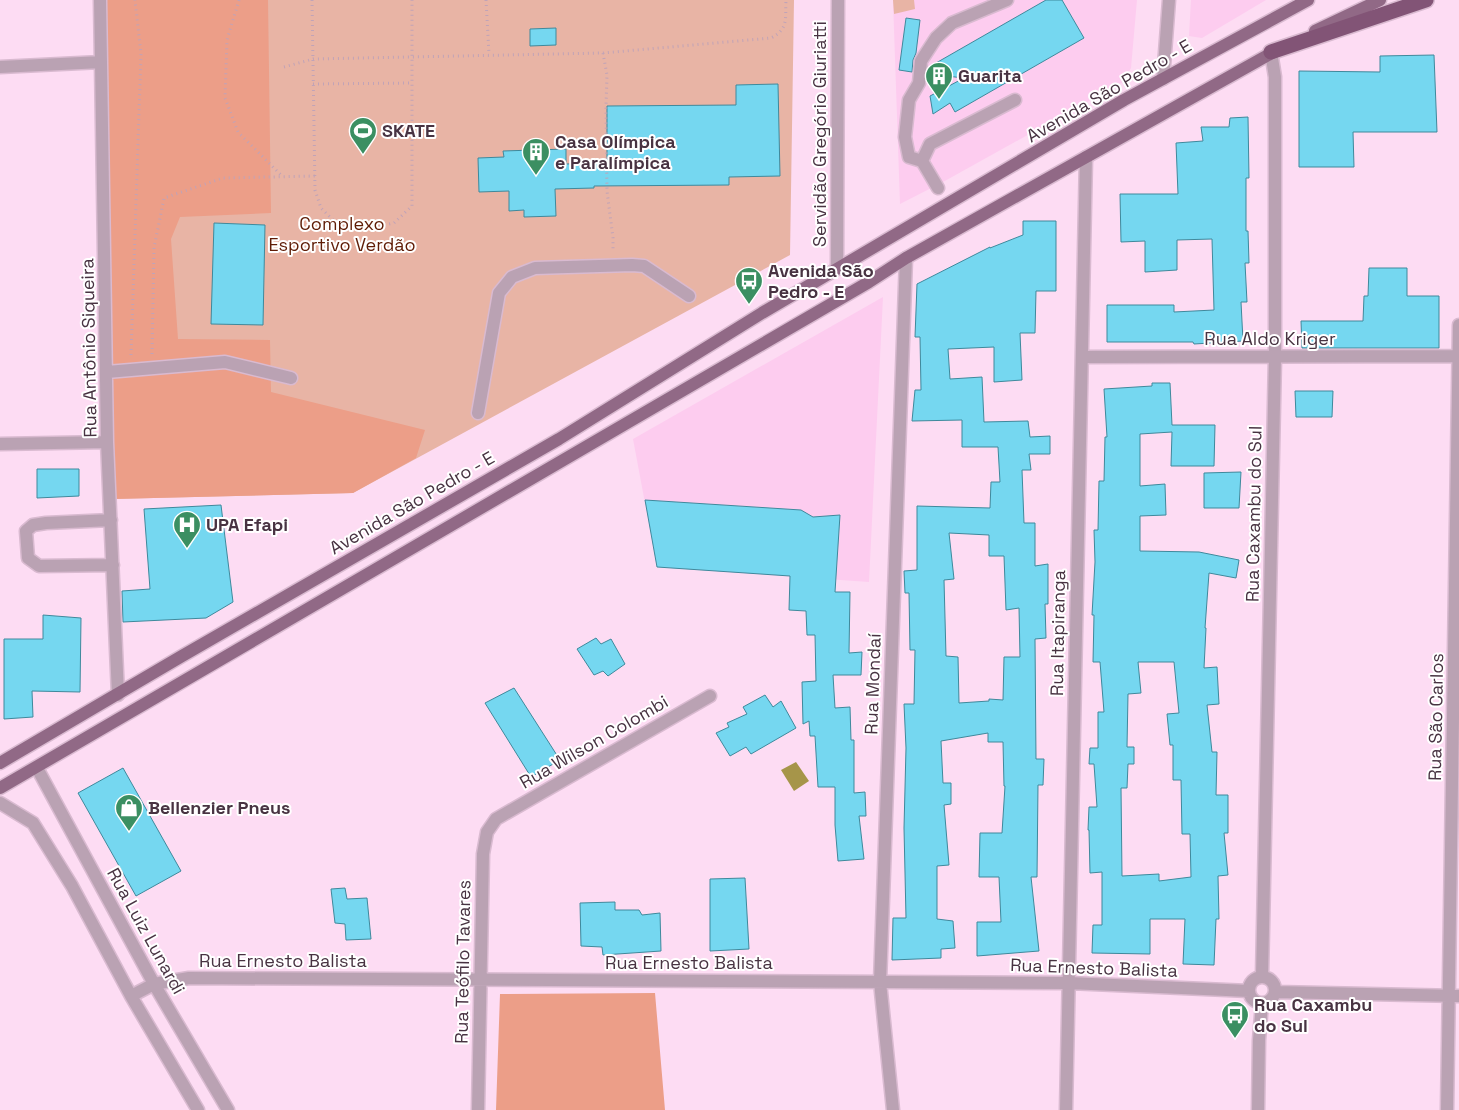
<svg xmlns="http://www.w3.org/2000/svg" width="1459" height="1110" viewBox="0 0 1459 1110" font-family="'Space Grotesk',sans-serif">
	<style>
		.built { fill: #fdccef }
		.green { fill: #e8b4a5 }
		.forest { fill: #ec9e88 }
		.water { fill: #a69549 }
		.building { fill: #75d7f0; stroke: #3f899c; fill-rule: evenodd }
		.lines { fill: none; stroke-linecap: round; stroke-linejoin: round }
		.minor-casing { stroke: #d9bad0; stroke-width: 15 }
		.major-casing { stroke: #d9bad0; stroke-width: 15 }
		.highway-casing { stroke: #d9bad0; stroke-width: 18 }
		.path { stroke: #c0a3b7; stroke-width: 3; stroke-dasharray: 1 4; stroke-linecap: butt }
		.minor { stroke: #baa2b3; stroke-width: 12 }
		.major { stroke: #916986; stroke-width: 12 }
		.highway { stroke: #825476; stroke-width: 15 }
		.labels { text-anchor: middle; stroke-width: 4; stroke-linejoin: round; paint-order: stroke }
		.poi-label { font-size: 18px; font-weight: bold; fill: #483342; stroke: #fff; text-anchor: start }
		.street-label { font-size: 18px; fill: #483342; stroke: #fff }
		.park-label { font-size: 18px; fill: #5f1c06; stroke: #fff }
	</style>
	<rect width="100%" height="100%" fill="#fddcf3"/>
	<path class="built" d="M 893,0 L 1137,0 L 1131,68 L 1123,82 L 943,182 L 900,204 Z
		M 1191,0 L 1266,0 L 1202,38 L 1189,36 Z
		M 883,297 L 869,582 L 657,567 L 633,439 Z"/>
	<path class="green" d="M 104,0 L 794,0 L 790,255 L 353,493 L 113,499 Z
		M 893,0 L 914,0 L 915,9 L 894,14 Z"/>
	<path class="forest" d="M 104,0 L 268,0 L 271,213 L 180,217 L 171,239 L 178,339 L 270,340 L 271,392 L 425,430 L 416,458 L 353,493 L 113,499 Z
		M 655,993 L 665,1110 L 496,1110 L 500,994 Z"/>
	<path class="water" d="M 796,762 L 809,781 L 794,791 L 781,770 Z"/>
	<path class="building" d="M 1046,0 L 1062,0 L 1084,38 L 955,112 L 950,103 L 933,114 L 930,96 L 964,78 L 928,74 L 929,67 Z
		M 906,18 L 920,20 L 916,53 L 913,60 L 912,72 L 899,70 Z
		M 556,28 L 556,45 L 530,46 L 530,29 Z
		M 1434,55 L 1437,132 L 1353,132 L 1354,167 L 1299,167 L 1299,71 L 1380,72 L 1380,56 Z
		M 778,84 L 780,176 L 729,177 L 729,185 L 594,186 L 594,188 L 555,189 L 556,216 L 524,217 L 524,210 L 509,211 L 509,191 L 479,192 L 478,158 L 504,157 L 503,151 L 566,149 L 566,164 L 607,163 L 607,106 L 736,105 L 736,85 Z
		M 1248,117 L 1249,178 L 1246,178 L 1246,231 L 1248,231 L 1249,263 L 1245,263 L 1247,302 L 1241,302 L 1243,341 L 1194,344 L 1193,342 L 1107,342 L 1107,305 L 1174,305 L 1174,312 L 1214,310 L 1212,239 L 1177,240 L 1177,270 L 1145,272 L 1145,241 L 1121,242 L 1120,194 L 1178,194 L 1176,143 L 1203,141 L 1201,127 L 1229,127 L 1230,118 Z
		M 1023,221 L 1056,221 L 1056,291 L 1036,291 L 1035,333 L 1020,333 L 1022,380 L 994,382 L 994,347 L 948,349 L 950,379 L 982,377 L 984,422 L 1028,421 L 1030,437 L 1050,436 L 1050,454 L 1029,454 L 1031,470 L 1022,470 L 1024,523 L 1035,523 L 1035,566 L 1048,564 L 1048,604 L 1045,604 L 1046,638 L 1035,639 L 1036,759 L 1044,759 L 1043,785 L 1038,785 L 1037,877 L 1031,877 L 1039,951 L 977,956 L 977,922 L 1001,922 L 999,877 L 979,877 L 980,833 L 1002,833 L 1005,786 L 1004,786 L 1003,742 L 988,742 L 988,733 L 941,741 L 943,783 L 951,783 L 951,804 L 944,805 L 949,865 L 937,866 L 937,919 L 953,921 L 955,948 L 941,949 L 941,958 L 892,960 L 893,918 L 906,918 L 904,828 L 906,748 L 904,704 L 914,704 L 915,650 L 910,650 L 909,593 L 905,593 L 904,571 L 917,570 L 917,506 L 990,508 L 991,482 L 1000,482 L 998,447 L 962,447 L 962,420 L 912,421 L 915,390 L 921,390 L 920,337 L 915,337 L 917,284 L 990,247 L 990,248 L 1023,235 ZM 949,533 L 989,535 L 989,556 L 1004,556 L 1006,610 L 1019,608 L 1020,657 L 1004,657 L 1003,700 L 989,699 L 989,701 L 959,703 L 958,657 L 946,656 L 944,580 L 954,579 Z
		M 214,223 L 265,225 L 263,325 L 211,324 Z
		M 1369,268 L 1407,268 L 1407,296 L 1439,296 L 1439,348 L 1302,348 L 1301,321 L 1363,321 L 1364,296 L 1368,296 Z
		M 1152,383 L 1170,383 L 1172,425 L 1215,425 L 1214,466 L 1171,466 L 1172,432 L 1140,434 L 1140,486 L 1165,484 L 1166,515 L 1140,516 L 1140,551 L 1199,552 L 1239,560 L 1236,578 L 1209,573 L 1205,628 L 1206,628 L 1204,668 L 1217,667 L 1219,704 L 1207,705 L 1212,752 L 1217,752 L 1216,795 L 1228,795 L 1228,833 L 1224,833 L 1228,875 L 1218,876 L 1219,919 L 1216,919 L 1214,965 L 1183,964 L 1185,919 L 1150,919 L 1150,954 L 1092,953 L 1093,925 L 1102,925 L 1102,872 L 1090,873 L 1089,830 L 1088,830 L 1089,807 L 1097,807 L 1094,764 L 1089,764 L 1090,748 L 1098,748 L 1098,712 L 1104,712 L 1100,662 L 1093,662 L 1094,615 L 1092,615 L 1095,562 L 1094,530 L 1098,530 L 1099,481 L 1104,481 L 1105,437 L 1107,437 L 1104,389 L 1152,386 ZM 1138,662 L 1174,662 L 1179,713 L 1167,714 L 1170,745 L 1173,745 L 1173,780 L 1181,780 L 1182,834 L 1190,834 L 1191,877 L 1159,881 L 1159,874 L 1122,876 L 1121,788 L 1127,788 L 1128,764 L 1134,764 L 1134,747 L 1127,747 L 1128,694 L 1141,693 Z
		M 1295,391 L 1333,391 L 1332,417 L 1296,417 Z
		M 37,469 L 79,469 L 79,496 L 37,498 Z
		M 1241,472 L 1239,508 L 1204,508 L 1204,473 Z
		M 645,500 L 801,510 L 813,517 L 840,515 L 835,592 L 850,592 L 849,653 L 862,652 L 861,675 L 833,675 L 835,708 L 850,707 L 851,740 L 854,740 L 854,793 L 865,792 L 866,816 L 859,816 L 864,859 L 838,861 L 835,825 L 835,787 L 818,787 L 815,736 L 810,736 L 809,721 L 803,724 L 802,682 L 816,681 L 815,635 L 807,635 L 806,611 L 789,610 L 790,576 L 657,567 Z
		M 221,505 L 233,602 L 206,618 L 123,622 L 122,591 L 150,589 L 144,509 Z
		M 43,615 L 81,618 L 80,692 L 32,691 L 33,717 L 4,719 L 4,639 L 43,639 Z
		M 596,638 L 601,644 L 611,639 L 625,664 L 608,676 L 603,671 L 594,675 L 577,649 Z
		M 514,688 L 560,760 L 531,777 L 485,703 Z
		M 765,695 L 773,707 L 781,701 L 796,728 L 751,754 L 746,747 L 730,756 L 716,733 L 729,727 L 727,723 L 747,714 L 743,707 Z
		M 123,768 L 181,871 L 136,896 L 78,793 Z
		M 745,878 L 749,949 L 710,951 L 710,879 Z
		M 345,888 L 347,899 L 367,898 L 371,939 L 346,940 L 345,924 L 335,923 L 331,889 Z
		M 615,902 L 615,910 L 639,910 L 642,915 L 660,913 L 661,951 L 603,955 L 602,947 L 581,946 L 580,903 Z"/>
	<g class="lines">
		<defs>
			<path id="minor" d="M 100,0 L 107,442 L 118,695
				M 0,67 L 101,62
				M 1163,79 L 1169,0
				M 922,161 L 930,144 L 1015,100
				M 938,188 L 922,161 L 909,157 L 905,137 L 909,100 L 919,83 L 921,61 L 936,38 L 952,23 L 1007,0
				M 837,269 L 838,0
				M 1082,357 L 1458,356
				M 107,372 L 225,362 L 291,378
				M 478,413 L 499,293 L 512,277 L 535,268 L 632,265 L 644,266 L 689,296
				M 0,444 L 107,442
				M 111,520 L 46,523 L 33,525 L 26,531 L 28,558 L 39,566 L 113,565
				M 37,768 L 154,984 L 228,1110
				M 0,803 L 33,823 L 72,886 L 131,996 L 198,1110
				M 1262,976 L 1275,357 L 1275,77 L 1271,52
				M1249 990a13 13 0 1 1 26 0a13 13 0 1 1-26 0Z
				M 1276,992 L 1459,996
				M 131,996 L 154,984 L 189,978 L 1069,983 L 1249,991
				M 478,1110 L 483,854 L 487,832 L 496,819 L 710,696
				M 893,1110 L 880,982 L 906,258
				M 1066,1110 L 1086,157
				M 1258,1110 L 1259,1040 L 1262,1003
				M 1447,1110 L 1459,325"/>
			<path id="major" d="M 1315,31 L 1380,0
				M 0,763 L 182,656 L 559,439 L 762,313 L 1124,100 L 1308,0
				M 0,788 L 869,282 L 906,258 L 1279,49"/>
			<path id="highway" d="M 1271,52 L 1426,0"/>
		</defs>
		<use href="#minor" class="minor-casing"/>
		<use href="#major" class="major-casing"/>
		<use href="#highway" class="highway-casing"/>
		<path class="path" d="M 239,0 L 227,40 L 225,98 L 238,132 L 282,176
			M 312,0 L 315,190 L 321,208 L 336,223 L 360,230 L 394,223 L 412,206 L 412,0
			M 486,0 L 489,54
			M 603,53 L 607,75 L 606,107 L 607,191 L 613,238 L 613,251
			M 284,67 L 313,59 L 603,53 L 771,38 C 789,29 785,18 786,0
			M 313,84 L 412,83
			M 152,354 L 154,248 L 164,198 L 223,178 L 315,176
			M 131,355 L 141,54 L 135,0"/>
		<use href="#minor" class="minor"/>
		<use href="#major" class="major"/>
		<use href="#highway" class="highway"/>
	</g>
	<defs>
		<symbol id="building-pin" viewBox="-11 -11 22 30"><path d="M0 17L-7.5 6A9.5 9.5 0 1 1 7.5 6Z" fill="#3b8f62" stroke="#fff"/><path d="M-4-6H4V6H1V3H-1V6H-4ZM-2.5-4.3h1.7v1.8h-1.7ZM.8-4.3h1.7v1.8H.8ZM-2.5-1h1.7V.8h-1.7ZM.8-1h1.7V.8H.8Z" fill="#fff"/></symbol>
		<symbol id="stadium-pin" viewBox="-11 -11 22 30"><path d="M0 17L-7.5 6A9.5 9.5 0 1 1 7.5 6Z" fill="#3b8f62" stroke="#fff"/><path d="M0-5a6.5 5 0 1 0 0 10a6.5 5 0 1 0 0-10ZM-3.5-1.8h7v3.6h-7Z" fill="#fff"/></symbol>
		<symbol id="bus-pin" viewBox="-11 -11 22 30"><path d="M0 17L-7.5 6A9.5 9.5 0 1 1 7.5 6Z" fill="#3b8f62" stroke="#fff"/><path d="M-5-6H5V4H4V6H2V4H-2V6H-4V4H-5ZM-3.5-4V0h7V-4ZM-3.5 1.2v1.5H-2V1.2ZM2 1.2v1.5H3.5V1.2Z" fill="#fff"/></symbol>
		<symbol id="hospital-pin" viewBox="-11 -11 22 30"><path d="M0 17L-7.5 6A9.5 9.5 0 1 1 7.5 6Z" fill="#3b8f62" stroke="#fff"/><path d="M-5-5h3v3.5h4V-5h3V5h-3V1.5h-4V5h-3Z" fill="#fff"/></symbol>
		<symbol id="shop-pin" viewBox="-11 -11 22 30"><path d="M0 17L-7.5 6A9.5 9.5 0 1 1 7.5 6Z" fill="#3b8f62" stroke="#fff"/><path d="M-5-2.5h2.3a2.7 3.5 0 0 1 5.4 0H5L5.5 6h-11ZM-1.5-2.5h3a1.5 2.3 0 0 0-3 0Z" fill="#fff"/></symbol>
	</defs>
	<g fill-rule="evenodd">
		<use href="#building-pin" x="923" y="60" width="32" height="43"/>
		<use href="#stadium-pin" x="347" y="115" width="32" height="43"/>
		<use href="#building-pin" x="520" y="136" width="32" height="43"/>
		<use href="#bus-pin" x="733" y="265" width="32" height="43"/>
		<use href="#hospital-pin" x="171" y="509" width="32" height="43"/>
		<use href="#shop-pin" x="113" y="792" width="32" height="43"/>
		<use href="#bus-pin" x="1219" y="999" width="32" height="43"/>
	</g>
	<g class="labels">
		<g class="poi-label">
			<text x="958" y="82">Guarita</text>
			<text x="382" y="137">SKATE</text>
			<text x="555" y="148">Casa Olímpica<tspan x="555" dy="21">e Paralímpica</tspan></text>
			<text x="768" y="277">Avenida São<tspan x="768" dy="21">Pedro - E</tspan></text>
			<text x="206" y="531">UPA Efapi</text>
			<text x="148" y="814">Bellenzier Pneus</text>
			<text x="1254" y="1011">Rua Caxambu<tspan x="1254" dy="21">do Sul</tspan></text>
		</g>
		<g class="street-label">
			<text transform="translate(1109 91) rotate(-30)" y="6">Avenida São Pedro - E</text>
			<text transform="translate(820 134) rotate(-90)" y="6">Servidão Gregório Giuriatti</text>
			<text x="1270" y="345">Rua Aldo Kriger</text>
			<text transform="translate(89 348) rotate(-91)" y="6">Rua Antônio Siqueira</text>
			<text transform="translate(412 503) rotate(-30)" y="6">Avenida São Pedro - E</text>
			<text transform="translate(1254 514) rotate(-89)" y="6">Rua Caxambu do Sul</text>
			<text transform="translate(1058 633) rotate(-89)" y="6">Rua Itapiranga</text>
			<text transform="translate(873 684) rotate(-88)" y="6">Rua Mondaí</text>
			<text transform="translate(1436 717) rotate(-89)" y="6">Rua São Carlos</text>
			<text transform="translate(594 742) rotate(-30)" y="6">Rua Wilson Colombi</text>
			<text transform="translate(146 931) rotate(61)" y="6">Rua Luiz Lunardi</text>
			<text x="283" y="967">Rua Ernesto Balista</text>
			<text transform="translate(463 962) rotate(-89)" y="6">Rua Teófilo Tavares</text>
			<text x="689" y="969">Rua Ernesto Balista</text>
			<text transform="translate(1094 968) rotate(2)" y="6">Rua Ernesto Balista</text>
		</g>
		<g class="park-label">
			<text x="342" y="230">Complexo<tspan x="342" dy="21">Esportivo Verdão</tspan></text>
		</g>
	</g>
</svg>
